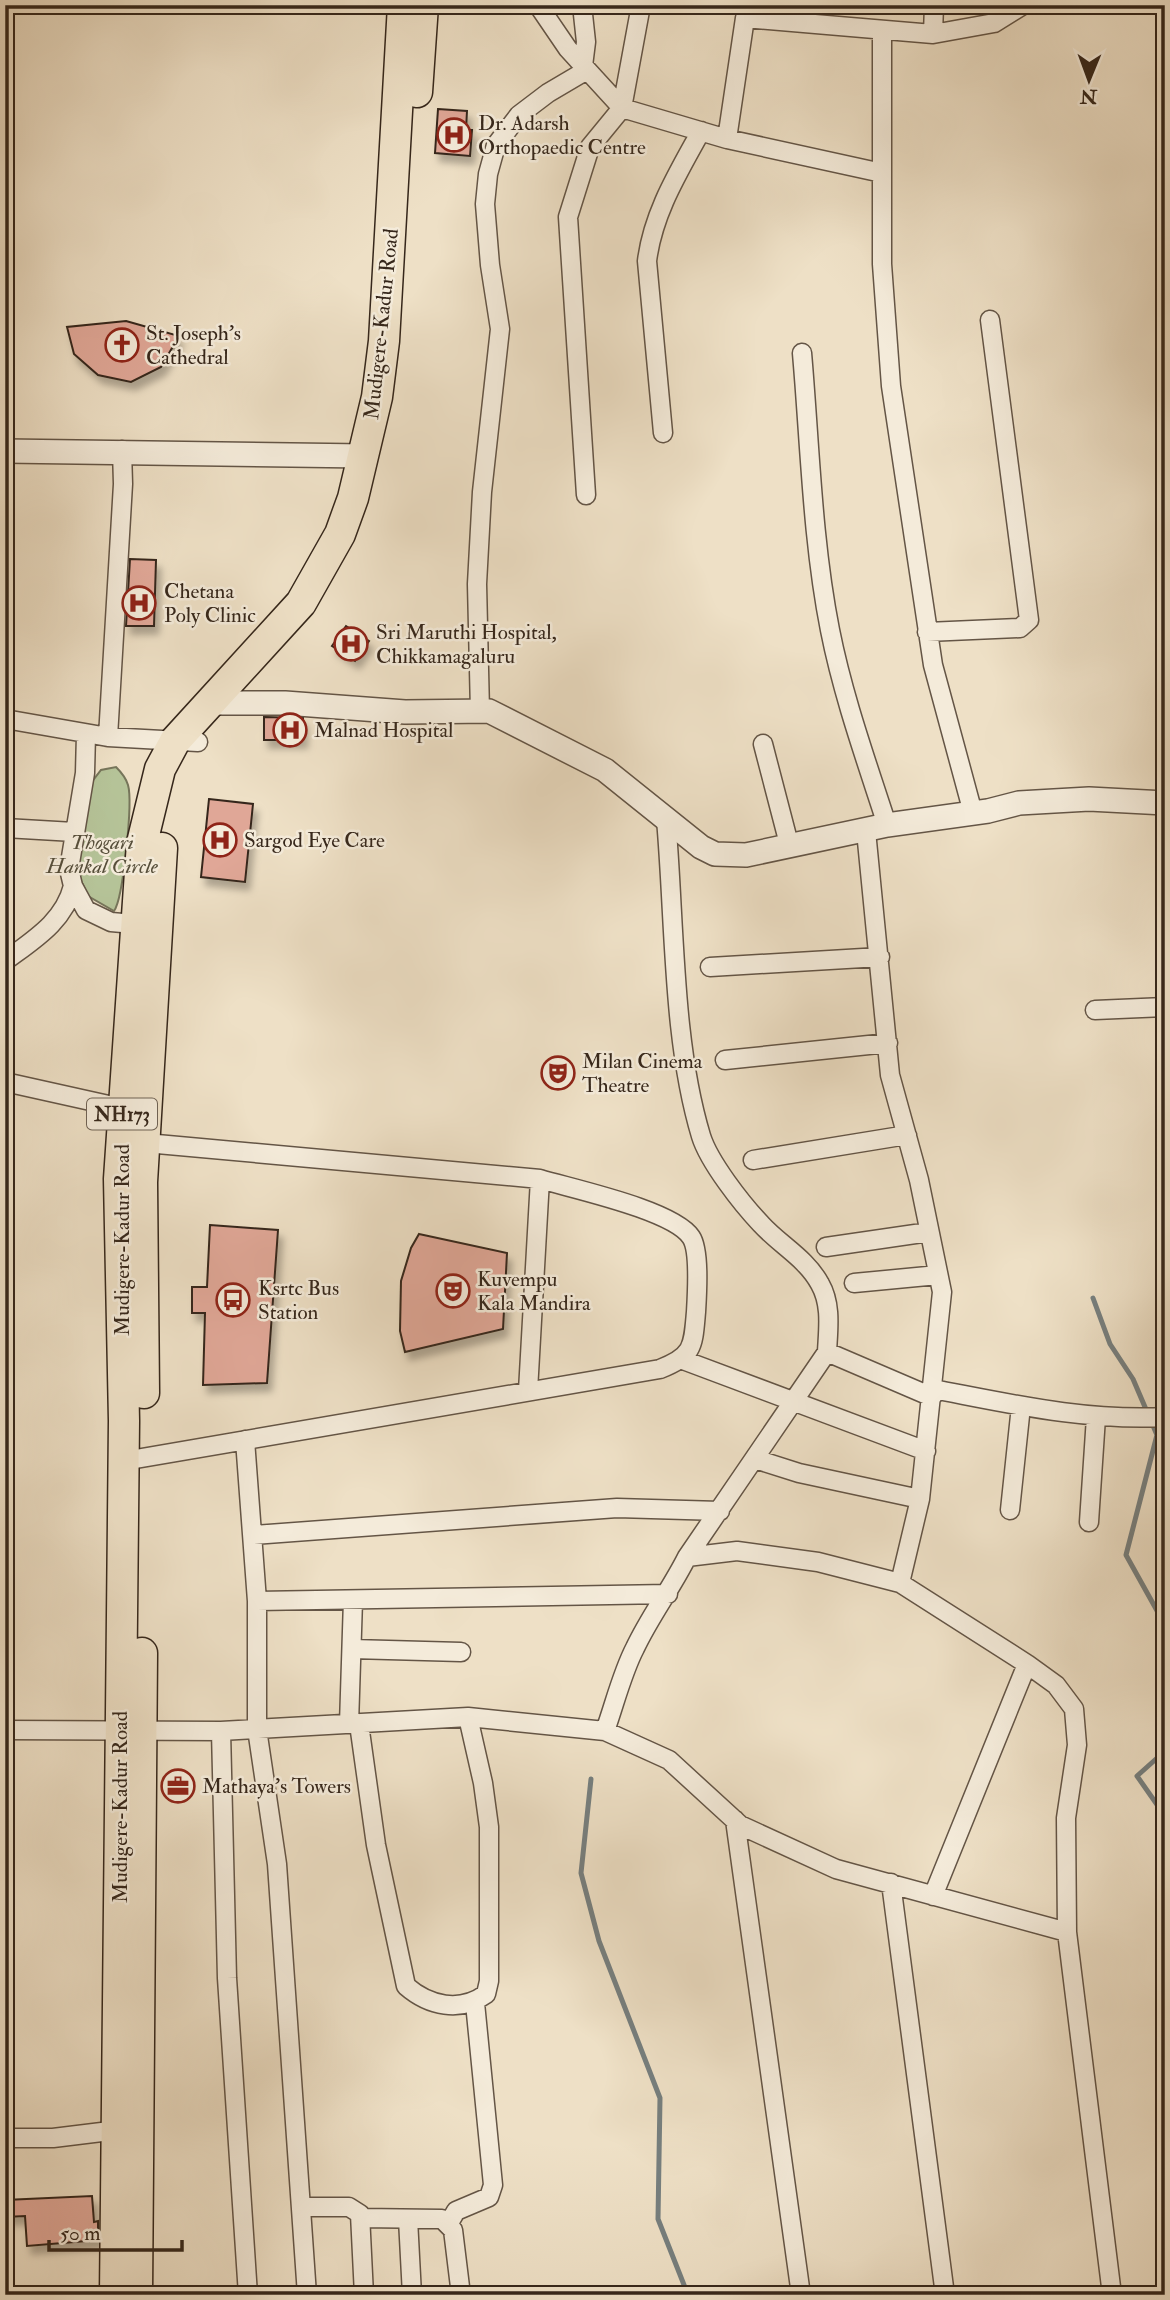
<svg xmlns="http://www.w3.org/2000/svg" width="1170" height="2300" viewBox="0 0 1170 2300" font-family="'IM FELL Double Pica',serif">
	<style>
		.green { fill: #b5c398; stroke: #76755a; stroke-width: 2 }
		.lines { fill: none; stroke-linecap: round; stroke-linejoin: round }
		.stream { stroke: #767f7f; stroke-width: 5 }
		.building { fill: #e0a797; stroke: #36271b; stroke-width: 2; filter: url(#shadow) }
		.minor-casing { stroke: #645546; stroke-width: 21 }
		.tertiary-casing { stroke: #645546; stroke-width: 26 }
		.trunk-casing { stroke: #36271b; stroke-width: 33 }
		.minor { stroke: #f4ebda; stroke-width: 18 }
		.tertiary { stroke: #f4ebda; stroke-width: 23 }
		.trunk { stroke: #eee0c6; stroke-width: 30 }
		.labels { text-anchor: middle; stroke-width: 5; stroke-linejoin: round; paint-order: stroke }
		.shield { fill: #f4ebda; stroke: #6f6254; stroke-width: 2 }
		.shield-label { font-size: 19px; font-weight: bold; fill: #36271b }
		.poi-label { font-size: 21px; fill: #36271b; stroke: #f4ebda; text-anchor: start }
		.street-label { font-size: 21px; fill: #36271b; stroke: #f4ebda }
		.park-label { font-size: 21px; font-style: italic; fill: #564e3a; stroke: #f4ebda }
	</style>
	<defs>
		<filter id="shadow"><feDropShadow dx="4.5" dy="8" stdDeviation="3.5" flood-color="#0004"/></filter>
	</defs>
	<rect width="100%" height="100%" fill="#eee0c6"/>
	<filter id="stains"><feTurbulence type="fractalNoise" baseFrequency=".00286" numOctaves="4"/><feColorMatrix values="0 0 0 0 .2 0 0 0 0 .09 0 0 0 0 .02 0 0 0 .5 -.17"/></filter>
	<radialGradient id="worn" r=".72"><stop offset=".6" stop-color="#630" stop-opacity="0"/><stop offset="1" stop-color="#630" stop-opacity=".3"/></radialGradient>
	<path class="green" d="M 116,767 C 121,772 126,778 128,785 C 133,802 123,899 114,911 L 88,896 L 77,872 L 91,783 L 101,770 Z"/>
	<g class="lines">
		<path class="stream" d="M 1093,1298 L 1110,1344 L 1133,1379 L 1157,1435 L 1126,1555 L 1165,1625
			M 1165,1751 L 1137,1776 L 1165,1816
			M 591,1779 L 581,1873 L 599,1941 L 660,2098 L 658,2219 L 688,2295"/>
	</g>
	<path class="building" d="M 438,109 L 467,111 L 466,130 L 472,130 L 470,156 L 435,153 Z
		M 126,321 L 179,336 L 161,367 L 131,382 L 98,375 L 74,354 L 67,327 Z
		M 130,559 L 156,560 L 154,626 L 126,626 Z
		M 346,626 L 369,641 L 355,661 L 332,646 Z
		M 264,717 L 303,718 L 303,740 L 264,740 Z
		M 209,799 L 253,804 L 245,882 L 201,877 Z
		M 210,1225 L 278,1230 L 267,1383 L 203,1385 L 205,1313 L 192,1313 L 192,1287 L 207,1287 Z
		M 419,1234 L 507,1253 L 503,1329 L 405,1352 L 400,1331 L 401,1281 L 411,1248 Z
		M 92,2196 L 94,2222 L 98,2221 L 98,2240 L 27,2246 L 25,2216 L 5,2217 L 5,2200 Z"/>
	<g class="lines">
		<defs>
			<path id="minor" d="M 538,5 L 568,49 L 622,108 L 727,139 L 745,18 L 933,34 L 994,23 L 1023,5
				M 582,5 L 586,42 L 583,66
				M 882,30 L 882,264 L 891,386 L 933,665 L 973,813
				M 933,34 L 934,5
				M 727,139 L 882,173
				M 802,353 C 810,444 812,539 830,630 C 843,696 866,760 887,825
				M 663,433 L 647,261 C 653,213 678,173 701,131
				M 586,495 L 568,217 L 590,147 L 622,108 L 641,5
				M 927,632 L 1020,628 L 1029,620 L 990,320
				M 480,712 L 477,584 L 482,492 L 500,329 L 490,265 L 485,204 L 488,174 L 496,145 L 519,115 L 548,93 L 587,70
				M 5,719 L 108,737 L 198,742
				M 86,734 L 85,773 L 69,869 L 73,886 L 86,910 L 111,922 L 134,924
				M 108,737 L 123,484 L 122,450
				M 763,744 L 789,844
				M 5,828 L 74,832
				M 866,831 L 890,1075 L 919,1180 L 942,1292 L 920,1499 L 900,1583
				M 5,961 C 33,940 64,922 73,886
				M 710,967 L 880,957
				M 1095,1010 L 1165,1007
				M 725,1060 L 888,1043
				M 5,1082 L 122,1108
				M 135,1142 L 540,1179 L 528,1391
				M 753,1160 L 907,1135
				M 826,1247 L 929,1232
				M 854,1283 L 938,1275
				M 827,1352 L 932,1397
				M 683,1360 L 926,1451
				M 933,1389 C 1012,1404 1084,1421 1165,1417
				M 245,1440 L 257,1601 L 257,1729 L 277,1864 L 307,2295
				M 755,1459 L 799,1473 L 920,1499
				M 124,1461 L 660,1369 C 694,1356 693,1346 696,1312 C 697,1295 700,1250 691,1237 C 673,1210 573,1189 540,1179
				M 1010,1510 L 1021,1406
				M 1089,1522 L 1096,1417
				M 253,1535 L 617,1508 L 720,1511
				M 687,1557 L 737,1551 L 818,1562 L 900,1583 L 1027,1664 L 1056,1685 L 1074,1709 L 1077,1745 L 1066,1818 L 1067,1932 L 1112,2295
				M 257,1601 L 668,1594
				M 352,1649 L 461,1652
				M 349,1724 L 353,1600
				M 359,1724 L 376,1845 L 406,1986 C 429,2006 460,2013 486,1994 L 489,1981 L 489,1827 L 483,1783 L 468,1717
				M 5,1730 L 221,1731 L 468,1717 L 605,1731 L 669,1760 L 740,1825 L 836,1869 L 1067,1932
				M 221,1731 L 227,1978 L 248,2295
				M 605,1731 C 615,1703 622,1673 635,1648 C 650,1616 671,1589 687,1557 L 827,1352 C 828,1330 832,1305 820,1284 C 806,1258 780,1245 761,1224 C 742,1204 709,1162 701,1136 C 672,1040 675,921 666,819
				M 735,1820 L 801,2295
				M 891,1883 L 945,2295
				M 933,1896 L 1027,1664
				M 5,2138 L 53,2138 L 118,2130
				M 301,2207 L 349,2207 L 360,2214 L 364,2295
				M 361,2218 L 442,2219 L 453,2230 L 461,2295
				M 408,2219 L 412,2295
				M 449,2223 L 456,2211 L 489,2197 L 493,2185 L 475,2003"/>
			<path id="tertiary" d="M 5,451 L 365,456
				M 208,703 L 285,703 L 405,712 L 489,711 L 605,770 L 701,847 L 715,854 L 746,855 L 887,825 L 988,811 L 1019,803 L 1089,799 L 1165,803"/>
			<path id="trunk" d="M 417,92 L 423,5
				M 144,1393 L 142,1182 L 162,848
				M 115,2295 L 124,1421 L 119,1179 L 142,843 L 160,769 L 175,741 L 301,603 L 340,534 L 353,498 L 377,397 L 384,341 L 403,5
				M 137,2295 L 142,1653"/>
		</defs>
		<use href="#minor" class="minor-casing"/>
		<use href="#tertiary" class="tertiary-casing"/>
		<use href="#trunk" class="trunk-casing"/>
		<use href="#minor" class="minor"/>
		<use href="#tertiary" class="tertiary"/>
		<use href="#trunk" class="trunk"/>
	</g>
	<defs>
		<symbol id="hospital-ring" viewBox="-11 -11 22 22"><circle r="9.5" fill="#f4ebda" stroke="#8f2418" stroke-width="1.5"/><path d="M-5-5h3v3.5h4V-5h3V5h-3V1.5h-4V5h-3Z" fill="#8f2418"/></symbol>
		<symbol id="church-ring" viewBox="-11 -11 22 22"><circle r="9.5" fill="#f4ebda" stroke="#8f2418" stroke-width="1.5"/><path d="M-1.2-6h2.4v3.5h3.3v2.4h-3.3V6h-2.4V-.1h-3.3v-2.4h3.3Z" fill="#8f2418"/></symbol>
		<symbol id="theatre-ring" viewBox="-11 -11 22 22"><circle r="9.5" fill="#f4ebda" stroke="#8f2418" stroke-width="1.5"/><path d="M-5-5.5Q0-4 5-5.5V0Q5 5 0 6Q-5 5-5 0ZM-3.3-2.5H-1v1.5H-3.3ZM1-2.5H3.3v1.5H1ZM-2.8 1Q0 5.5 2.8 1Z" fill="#8f2418"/></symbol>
		<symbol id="bus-ring" viewBox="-11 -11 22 22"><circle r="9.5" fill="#f4ebda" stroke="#8f2418" stroke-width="1.5"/><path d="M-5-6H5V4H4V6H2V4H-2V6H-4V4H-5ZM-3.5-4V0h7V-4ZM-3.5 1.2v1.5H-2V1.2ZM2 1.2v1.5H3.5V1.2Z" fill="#8f2418"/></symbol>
		<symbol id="office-ring" viewBox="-11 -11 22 22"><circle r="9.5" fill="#f4ebda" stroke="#8f2418" stroke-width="1.5"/><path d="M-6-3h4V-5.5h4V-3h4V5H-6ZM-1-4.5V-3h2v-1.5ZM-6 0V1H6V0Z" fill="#8f2418"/></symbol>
	</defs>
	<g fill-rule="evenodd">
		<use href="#hospital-ring" x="435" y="116" width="38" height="38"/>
		<use href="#church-ring" x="103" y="326" width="38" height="38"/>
		<use href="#hospital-ring" x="120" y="584" width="38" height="38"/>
		<use href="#hospital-ring" x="332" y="625" width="38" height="38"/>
		<use href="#hospital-ring" x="271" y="711" width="38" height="38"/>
		<use href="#hospital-ring" x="201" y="821" width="38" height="38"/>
		<use href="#theatre-ring" x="539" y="1054" width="38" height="38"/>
		<use href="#theatre-ring" x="434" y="1272" width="38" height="38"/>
		<use href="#bus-ring" x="214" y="1281" width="38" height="38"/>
		<use href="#office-ring" x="159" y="1767" width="38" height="38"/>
	</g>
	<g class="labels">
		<rect class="shield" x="87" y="1098.5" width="70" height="31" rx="5"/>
		<g class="shield-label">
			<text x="122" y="1121">NH173</text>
		</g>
		<g class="poi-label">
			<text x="478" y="130">Dr. Adarsh<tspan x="478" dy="24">Orthopaedic Centre</tspan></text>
			<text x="146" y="340">St. Joseph's<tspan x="146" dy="24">Cathedral</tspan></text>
			<text x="164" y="598">Chetana<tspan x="164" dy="24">Poly Clinic</tspan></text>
			<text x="376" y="639">Sri Maruthi Hospital,<tspan x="376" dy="24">Chikkamagaluru</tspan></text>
			<text x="314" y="737">Malnad Hospital</text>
			<text x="244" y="847">Sargod Eye Care</text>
			<text x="582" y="1068">Milan Cinema<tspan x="582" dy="24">Theatre</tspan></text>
			<text x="477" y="1286">Kuvempu<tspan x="477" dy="24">Kala Mandira</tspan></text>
			<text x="258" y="1295">Ksrtc Bus<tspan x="258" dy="24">Station</tspan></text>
			<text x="202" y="1793">Mathaya's Towers</text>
		</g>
		<g class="street-label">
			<text transform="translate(381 324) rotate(-84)" y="7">Mudigere-Kadur Road</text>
			<text transform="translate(122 1240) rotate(-90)" y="7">Mudigere-Kadur Road</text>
			<text transform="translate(120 1807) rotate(-90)" y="7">Mudigere-Kadur Road</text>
		</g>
		<g class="park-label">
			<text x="102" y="849">Thogari<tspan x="102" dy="24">Hankal Circle</tspan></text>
		</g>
	</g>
	<rect width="1170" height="2300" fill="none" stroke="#eee0c6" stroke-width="28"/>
	<rect x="7" y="7" width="1156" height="2286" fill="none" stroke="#36271b" stroke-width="3.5"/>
	<rect x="14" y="14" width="1142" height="2272" fill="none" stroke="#36271b" stroke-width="2"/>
	<g transform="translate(1089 80) rotate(181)" stroke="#f4ebda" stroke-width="5" paint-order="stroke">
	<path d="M0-5L12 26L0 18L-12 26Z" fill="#36271b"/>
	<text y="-10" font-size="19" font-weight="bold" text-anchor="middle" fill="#36271b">N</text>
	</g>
	<path d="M49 2240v10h133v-10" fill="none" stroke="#36271b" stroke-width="3.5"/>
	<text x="60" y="2240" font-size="21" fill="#36271b" stroke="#f4ebda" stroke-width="5" paint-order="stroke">50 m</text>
	<rect width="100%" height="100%" filter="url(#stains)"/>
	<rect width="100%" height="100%" fill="url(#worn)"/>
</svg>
